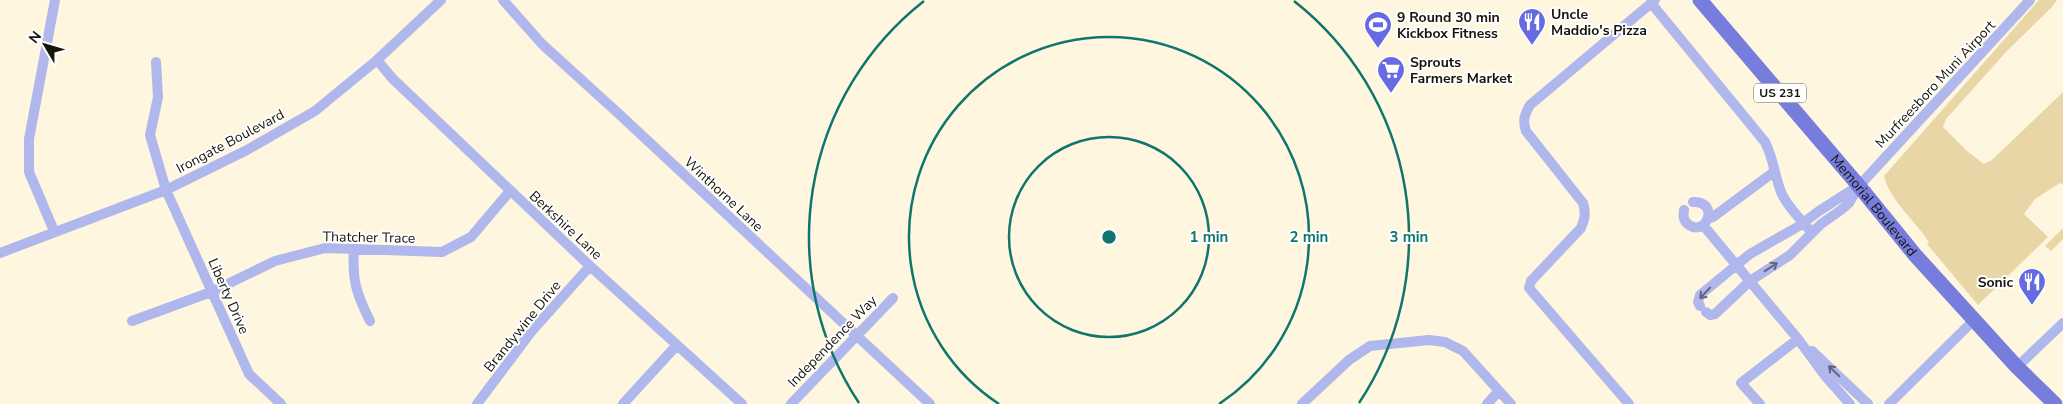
<svg xmlns="http://www.w3.org/2000/svg" width="2063" height="404" viewBox="0 0 2063 404" font-family="'Nunito Sans',sans-serif">
	<style>
		.green { fill: #e9d6a7 }
		.lines { fill: none; stroke-linecap: round; stroke-linejoin: round }
		.street { stroke: #afb7ec; stroke-width: 10 }
		.primary { stroke: #767ddd; stroke-width: 15 }
		.oneway { stroke: #63667b }
		.ring { fill: none; stroke: #0f766e; stroke-width: 2.5 }
		.labels { text-anchor: middle; stroke-width: 4; stroke-linejoin: round; paint-order: stroke }
		.shield { fill: #fff; stroke: #5d5a54; stroke-width: 1 }
		.shield-label { font-size: 12px; font-weight: bold; fill: #17140a }
		.poi-label { font-size: 14px; font-weight: bold; fill: #17140a; stroke: #fff; text-anchor: start }
		.street-label { font-size: 14px; fill: #17140a; stroke: #fff }
		.centre { fill: #0f766e; stroke: #fff; stroke-width: 2.5 }
		.ring-label { font-size: 15px; text-anchor: middle; font-weight: bold; fill: #0f766e; stroke: #fff; stroke-width: 4; stroke-linejoin: round; paint-order: stroke }
	</style>
	<rect width="100%" height="100%" fill="#fff6df"/>
	<path class="green" d="M 2039,0 L 2057,0 L 2051,8 L 2006,52 L 1946,119 L 1943,127 L 1967,151 L 1984,164 L 1992,160 L 2063,92 L 2063,185 L 2060,183 L 2035,199 L 2024,214 L 2048,237 L 1978,305 L 1927,244 L 1929,242 C 1916,222 1889,199 1884,176 Z
		M 2063,228 L 2063,239 L 2051,251 L 2045,246 Z"/>
	<g class="lines">
		<path class="street" d="M 503,0 L 542,44 L 619,114 L 930,404
			M 1651,3 L 1765,142 C 1774,160 1774,174 1781,192 C 1787,207 1802,220 1812,233
			M 377,60 L 393,79 L 590,266 L 742,404
			M 156,62 L 158,97 L 150,135 L 166,190 L 249,374 L 281,404
			M 1684,210 C 1683,216 1683,221 1689,225 C 1707,237 1720,201 1693,202
			M 1708,218 L 1713,217 L 1775,171
			M 1703,225 L 1798,339 L 1826,377 L 1850,404
			M 54,231 L 29,172 L 29,139 L 55,0
			M 354,249 C 352,280 356,293 370,321
			M 0,253 L 166,190 L 247,150 L 315,111 L 377,60 L 441,0
			M 1700,306 L 1698,302 L 1700,295 L 1750,254 L 1799,226 L 1819,211 L 1858,186
			M 1706,312 L 1710,315 L 1715,314 L 1750,281 L 1790,255 L 1821,224 L 1841,210 L 1849,203 L 1859,186 L 2030,0
			M 132,321 L 211,292 L 275,261 L 325,248 L 442,252 L 471,237 L 510,191
			M 1812,351 L 1868,404
			M 2017,367 L 2063,323
			M 477,404 L 531,332 L 590,266
			M 623,404 L 677,345
			M 791,404 L 893,298
			M 1302,404 L 1349,360 L 1370,346 L 1429,340 L 1445,342 L 1463,351 L 1511,404
			M 1487,404 L 1499,391
			M 1629,404 L 1529,288 L 1531,281 L 1581,228 C 1585,218 1586,213 1583,203 L 1526,131 C 1522,120 1525,114 1530,105 L 1655,0
			M 1760,404 L 1741,383 L 1798,339
			M 1889,404 L 1974,320"/>
		<path class="primary" id="s1" d="M 1700,0 L 1859,186 L 1915,255 L 2017,367 L 2055,404"/>
	</g>
	<defs><path id="oneway-shaft" d="M-6 0H5M1.5-3L5.5 0L1.5 3" fill="none" stroke-width="1.6" stroke-linecap="round" stroke-linejoin="round" transform="scale(1.25)"/></defs>
	<g class="oneway">
		<use href="#oneway-shaft" transform="translate(1771 267) rotate(-33)"/>
		<use href="#oneway-shaft" transform="translate(1705 293) rotate(133)"/>
		<use href="#oneway-shaft" transform="translate(1834 371) rotate(-136)"/>
	</g>
	<g class="ring">
		<circle cx="1109" cy="237" r="100"/>
		<path d="M999 404A200 200 0 1 1 1219 404"/>
		<path d="M859 403A300 300 0 0 1 924 1M1294 1A300 300 0 0 1 1359 403"/>
	</g>
	<defs>
		<symbol id="restaurant-pin" viewBox="-11 -11 22 30"><path d="M0 17L-7.5 6A9.5 9.5 0 1 1 7.5 6Z" fill="#666ae3" stroke="#fff"/><path d="M-5-6h1v4h1v-4h1v4h1v-4h1v5L-1.5 .5V6h-2V.5L-5-1ZM5-6V6H3V1.5H1.5Q1.5-4 5-6Z" fill="#fff"/></symbol>
		<symbol id="stadium-pin" viewBox="-11 -11 22 30"><path d="M0 17L-7.5 6A9.5 9.5 0 1 1 7.5 6Z" fill="#666ae3" stroke="#fff"/><path d="M0-5a6.5 5 0 1 0 0 10a6.5 5 0 1 0 0-10ZM-3.5-1.8h7v3.6h-7Z" fill="#fff"/></symbol>
		<symbol id="supermarket-pin" viewBox="-11 -11 22 30"><path d="M0 17L-7.5 6A9.5 9.5 0 1 1 7.5 6Z" fill="#666ae3" stroke="#fff"/><path d="M-6-5.5h2.5l.6 2H6L4.5 2H-2.5L-4.4-4H-6ZM-1.5 3.2a1.3 1.3 0 1 0 .1 0ZM3 3.2a1.3 1.3 0 1 0 .1 0Z" fill="#fff"/></symbol>
	</defs>
	<g fill-rule="evenodd">
		<use href="#restaurant-pin" x="1516" y="6" width="32" height="43"/>
		<use href="#stadium-pin" x="1362" y="9" width="32" height="43"/>
		<use href="#supermarket-pin" x="1375" y="54" width="32" height="43"/>
		<use href="#restaurant-pin" x="2016" y="266" width="32" height="43"/>
	</g>
	<g class="labels">
		<rect class="shield" x="1754" y="83.5" width="52" height="19" rx="4"/>
		<g class="shield-label">
			<text x="1780" y="97">US 231</text>
		</g>
		<g class="poi-label">
			<text x="1551" y="19">Uncle<tspan x="1551" dy="16">Maddio's Pizza</tspan></text>
			<text x="1397" y="22">9 Round 30 min<tspan x="1397" dy="16">Kickbox Fitness</tspan></text>
			<text x="1410" y="67">Sprouts<tspan x="1410" dy="16">Farmers Market</tspan></text>
			<text x="2013" y="287" text-anchor="end">Sonic</text>
		</g>
		<g class="street-label">
			<text transform="translate(1935 84) rotate(-47)" y="5">Murfreesboro Muni Airport</text>
			<text transform="translate(230 141) rotate(-28)" y="5">Irongate Boulevard</text>
			<text transform="translate(724 194) rotate(43)" y="5">Winthorne Lane</text>
			<text dy="5" stroke="none"><textPath href="#s1" startOffset="269">Memorial Boulevard</textPath></text>
			<text transform="translate(566 225) rotate(43)" y="5">Berkshire Lane</text>
			<text transform="translate(369 237) rotate(1)" y="5">Thatcher Trace</text>
			<text transform="translate(229 296) rotate(66)" y="5">Liberty Drive</text>
			<text transform="translate(522 326) rotate(-51)" y="5">Brandywine Drive</text>
			<text transform="translate(832 341) rotate(-46)" y="5">Independence Way</text>
		</g>
	</g>
	<circle cx="1109" cy="237" r="8" class="centre"/>
	<g class="ring-label">
		<text x="1209" y="242">1 min</text>
		<text x="1309" y="242">2 min</text>
		<text x="1409" y="242">3 min</text>
	</g>
	<g transform="translate(45 45) rotate(308)" stroke="#ffffff" stroke-width="4" paint-order="stroke">
	<path d="M0-4L9 19L0 12L-9 19Z" fill="#17140a"/>
	<text y="-8" font-size="14" font-weight="bold" text-anchor="middle" fill="#17140a">N</text>
	</g>
</svg>
